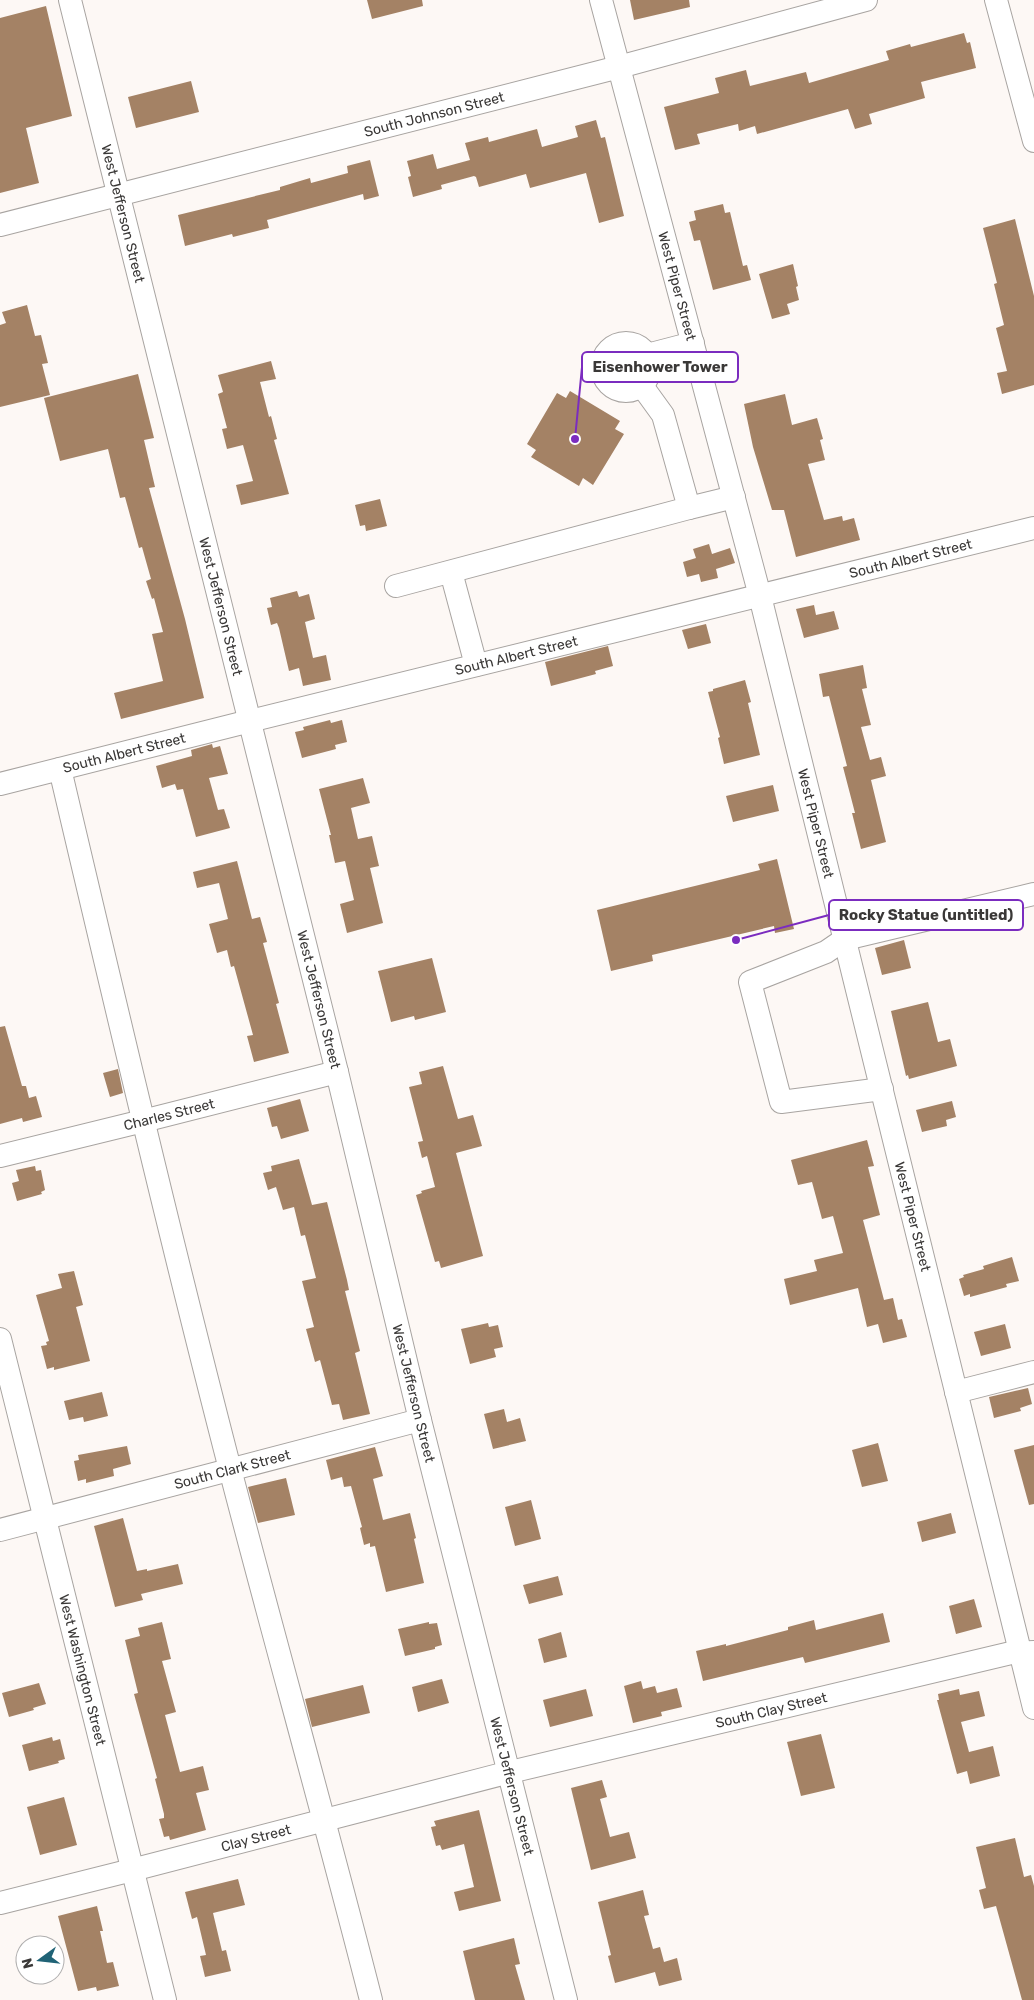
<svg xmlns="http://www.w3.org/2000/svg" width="1034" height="2000" viewBox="0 0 1034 2000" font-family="Rubik,sans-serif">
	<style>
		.building { fill: #a48265 }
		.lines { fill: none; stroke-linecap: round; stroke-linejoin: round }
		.minor-casing { stroke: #a8a4a1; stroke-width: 24 }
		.minor { stroke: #fff; stroke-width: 22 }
		.labels { text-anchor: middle; stroke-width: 5; stroke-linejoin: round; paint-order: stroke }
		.street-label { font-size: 14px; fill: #3a3837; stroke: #fff }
		.leader { fill: none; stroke: #7b2cbf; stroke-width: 2 }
		.callout-dot { fill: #7b2cbf; stroke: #fff; stroke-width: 2 }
		.callout { fill: #fff; stroke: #7b2cbf; stroke-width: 2 }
		.callout-label { font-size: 15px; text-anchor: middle; font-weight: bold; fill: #3a3837 }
	</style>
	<rect width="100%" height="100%" fill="#fdf8f5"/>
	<path class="building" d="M 367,0 L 422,0 L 423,6 L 372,19 Z
		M 630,0 L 689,0 L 690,7 L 634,20 Z
		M 46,6 L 72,116 L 26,128 L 39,183 L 0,193 L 0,18 Z
		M 964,33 L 967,43 L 970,42 L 976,68 L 921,82 L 925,98 L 869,114 L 872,124 L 855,129 L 848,109 L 757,134 L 755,126 L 739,131 L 738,124 L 697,134 L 700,144 L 675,150 L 664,107 L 719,93 L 715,78 L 746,70 L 750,86 L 806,72 L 809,83 L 889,60 L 886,51 L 910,44 L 911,47 Z
		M 191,81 L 199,112 L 136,128 L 128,97 Z
		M 596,120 L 601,138 L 605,137 L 624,216 L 599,223 L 586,173 L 530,188 L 526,174 L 479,187 L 476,177 L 474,176 L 441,185 L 442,189 L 413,197 L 408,177 L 411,176 L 407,161 L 433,154 L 437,169 L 470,160 L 465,143 L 488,137 L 489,142 L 537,129 L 542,147 L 578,137 L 575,126 Z
		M 370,160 L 379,196 L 364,200 L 363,194 L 267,220 L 269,228 L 233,237 L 232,234 L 185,246 L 178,215 L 280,190 L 280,187 L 310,178 L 311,183 L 348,173 L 347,166 Z
		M 723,204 L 725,213 L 730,212 L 743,266 L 747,265 L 751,280 L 713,290 L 700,240 L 694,241 L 689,222 L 696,220 L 694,211 Z
		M 1015,219 L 1034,296 L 1034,385 L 1002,394 L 997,373 L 1007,371 L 996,328 L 1004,325 L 994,284 L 997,283 L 983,228 Z
		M 793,264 L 798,286 L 796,287 L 799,300 L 787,304 L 790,314 L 772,319 L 759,274 Z
		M 27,305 L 35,336 L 41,335 L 48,363 L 42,364 L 50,395 L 0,407 L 0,325 L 6,323 L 2,312 Z
		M 271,361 L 276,379 L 260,382 L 269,417 L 271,416 L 277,439 L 274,440 L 289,494 L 241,505 L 236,485 L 253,481 L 243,445 L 227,449 L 222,429 L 227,428 L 218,394 L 223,392 L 218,375 Z
		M 138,374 L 154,438 L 144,440 L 155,487 L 149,488 L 185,619 L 204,698 L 121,719 L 114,693 L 163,681 L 152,634 L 163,632 L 154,598 L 152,599 L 146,581 L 151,579 L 142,547 L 139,548 L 125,497 L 120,498 L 108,449 L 60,461 L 44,398 Z
		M 570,391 L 620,421 L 615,429 L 624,434 L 593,485 L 583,478 L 579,486 L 531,457 L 536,450 L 527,444 L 557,393 L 566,398 Z
		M 785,394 L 792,425 L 817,418 L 823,439 L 820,440 L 825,460 L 808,464 L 824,520 L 842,516 L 843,521 L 854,518 L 860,540 L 796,557 L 784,510 L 772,510 L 753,447 L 744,404 Z
		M 380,499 L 387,526 L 366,531 L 365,525 L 360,526 L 355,505 Z
		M 709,544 L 712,554 L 730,548 L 735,563 L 716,569 L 718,578 L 701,582 L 699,574 L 687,577 L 683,562 L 696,558 L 693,549 Z
		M 297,591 L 299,597 L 309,594 L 315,619 L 305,622 L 313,658 L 326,655 L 331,680 L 303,686 L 299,668 L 289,671 L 279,628 L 277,623 L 271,625 L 267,608 L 272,607 L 270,598 Z
		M 814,605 L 816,615 L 834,611 L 839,629 L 804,638 L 796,609 Z
		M 706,624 L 711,643 L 688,649 L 682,630 Z
		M 608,646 L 613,666 L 595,671 L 596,674 L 551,686 L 545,662 Z
		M 863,665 L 867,688 L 862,689 L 871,725 L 861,727 L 870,760 L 881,757 L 886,776 L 871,780 L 886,842 L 861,849 L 852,813 L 855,813 L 843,767 L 847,766 L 829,696 L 823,697 L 819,674 Z
		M 745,680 L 751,702 L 748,703 L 760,755 L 724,764 L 718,738 L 720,737 L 708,692 L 713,691 L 713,689 Z
		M 330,720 L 331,723 L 342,720 L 347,742 L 335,745 L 336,749 L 302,758 L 295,732 L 304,730 L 303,727 Z
		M 212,744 L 213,748 L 220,746 L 228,774 L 209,778 L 218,810 L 224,809 L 230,828 L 196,837 L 183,789 L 177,790 L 175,784 L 162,788 L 156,766 L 192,756 L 191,750 Z
		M 363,778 L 370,803 L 351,808 L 358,839 L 372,836 L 379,866 L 370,868 L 383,923 L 347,933 L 340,904 L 354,900 L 345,861 L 335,863 L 329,835 L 331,835 L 319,789 Z
		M 773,785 L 779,811 L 733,822 L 726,796 Z
		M 777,859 L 794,929 L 775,933 L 774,926 L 652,955 L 653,961 L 611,971 L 597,910 L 760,870 L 758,864 Z
		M 237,861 L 252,919 L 260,917 L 267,942 L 263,943 L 279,1003 L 276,1004 L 289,1053 L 254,1062 L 247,1036 L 253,1035 L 234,966 L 231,967 L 227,950 L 217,953 L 209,924 L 228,919 L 219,883 L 197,888 L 193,872 Z
		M 904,940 L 911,968 L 882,975 L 875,948 Z
		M 432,958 L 446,1012 L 415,1020 L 414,1016 L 391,1022 L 378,971 Z
		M 928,1002 L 938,1042 L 950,1039 L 957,1066 L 909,1079 L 908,1075 L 906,1076 L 891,1011 Z
		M 5,1026 L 22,1086 L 26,1086 L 29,1098 L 36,1096 L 42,1117 L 23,1122 L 22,1118 L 0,1124 L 0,1027 Z
		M 443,1066 L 458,1119 L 473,1115 L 482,1146 L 456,1153 L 483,1256 L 441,1268 L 439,1261 L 435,1262 L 416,1195 L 422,1193 L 421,1191 L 435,1187 L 427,1156 L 422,1158 L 418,1142 L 423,1141 L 409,1087 L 422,1084 L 419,1072 Z
		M 118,1069 L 123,1093 L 110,1097 L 103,1073 Z
		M 300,1099 L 309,1131 L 281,1139 L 277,1126 L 272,1127 L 267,1108 Z
		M 952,1101 L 956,1117 L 946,1120 L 947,1126 L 922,1132 L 916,1110 Z
		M 867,1140 L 874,1166 L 868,1167 L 880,1215 L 863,1220 L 884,1300 L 893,1298 L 898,1320 L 902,1319 L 907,1337 L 883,1343 L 878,1324 L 867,1327 L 858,1288 L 790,1305 L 784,1279 L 817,1271 L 814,1260 L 843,1253 L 833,1216 L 822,1219 L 812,1182 L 798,1185 L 791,1160 Z
		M 299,1159 L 312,1205 L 327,1202 L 347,1280 L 349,1290 L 345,1291 L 360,1351 L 355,1353 L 370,1414 L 343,1420 L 339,1404 L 332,1405 L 320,1360 L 315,1362 L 306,1329 L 314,1327 L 302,1281 L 316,1278 L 305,1235 L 301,1236 L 294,1207 L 283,1210 L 276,1187 L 268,1190 L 263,1173 L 272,1171 L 271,1166 Z
		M 35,1166 L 36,1171 L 41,1170 L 45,1190 L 41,1192 L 42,1194 L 17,1201 L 12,1183 L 19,1181 L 16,1170 Z
		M 1012,1257 L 1019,1281 L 1006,1284 L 1007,1287 L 970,1297 L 970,1294 L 964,1296 L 959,1279 L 964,1277 L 963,1275 L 984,1269 L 983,1266 Z
		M 74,1271 L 83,1305 L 76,1307 L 90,1361 L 54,1370 L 54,1367 L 47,1369 L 41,1346 L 47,1345 L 46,1342 L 49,1341 L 36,1295 L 62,1288 L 58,1274 Z
		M 488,1323 L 489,1327 L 498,1325 L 503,1347 L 494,1349 L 496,1357 L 470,1364 L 461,1329 Z
		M 1005,1324 L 1011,1348 L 981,1356 L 974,1332 Z
		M 1028,1388 L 1032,1404 L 1020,1408 L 1021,1411 L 994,1418 L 989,1397 Z
		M 102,1392 L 108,1416 L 84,1422 L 83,1417 L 69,1420 L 64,1401 Z
		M 504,1409 L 507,1422 L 520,1418 L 526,1441 L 493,1449 L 484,1414 Z
		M 878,1443 L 888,1481 L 862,1487 L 852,1450 Z
		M 1034,1445 L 1034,1504 L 1029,1505 L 1014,1450 Z
		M 127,1446 L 131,1464 L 113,1469 L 114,1476 L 86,1483 L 86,1479 L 78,1481 L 74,1461 L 79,1460 L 78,1455 Z
		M 375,1447 L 383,1476 L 373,1479 L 383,1520 L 410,1513 L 416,1538 L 414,1539 L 424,1583 L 386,1592 L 375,1546 L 370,1547 L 370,1543 L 364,1545 L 360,1528 L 362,1527 L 351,1486 L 344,1487 L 342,1477 L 331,1480 L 326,1460 Z
		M 286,1478 L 295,1515 L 258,1523 L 248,1487 Z
		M 531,1500 L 541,1539 L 515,1546 L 505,1507 Z
		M 951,1513 L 956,1533 L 922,1542 L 917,1522 Z
		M 123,1518 L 137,1571 L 147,1569 L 147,1571 L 178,1564 L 183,1584 L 141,1594 L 143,1600 L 115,1607 L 94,1526 Z
		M 558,1576 L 563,1595 L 529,1604 L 523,1585 Z
		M 974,1599 L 982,1627 L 956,1634 L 949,1606 Z
		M 883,1613 L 890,1642 L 805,1663 L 803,1657 L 703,1681 L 696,1651 L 726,1644 L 726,1646 L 788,1630 L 788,1627 L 814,1620 L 816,1630 Z
		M 162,1622 L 171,1659 L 162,1661 L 176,1712 L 165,1715 L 180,1772 L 203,1766 L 209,1790 L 196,1793 L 206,1830 L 170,1840 L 169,1836 L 164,1837 L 159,1819 L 164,1818 L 164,1814 L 155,1779 L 157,1778 L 134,1694 L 138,1693 L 125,1640 L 140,1636 L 138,1628 Z
		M 429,1622 L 429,1624 L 437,1623 L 442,1645 L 435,1647 L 435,1649 L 405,1656 L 398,1629 Z
		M 561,1632 L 567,1657 L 544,1663 L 538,1639 Z
		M 442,1679 L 449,1703 L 418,1712 L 412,1687 Z
		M 641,1681 L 643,1689 L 655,1686 L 657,1693 L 677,1688 L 682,1707 L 661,1712 L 662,1716 L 633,1723 L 624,1686 Z
		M 39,1683 L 46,1704 L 33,1708 L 34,1710 L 9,1717 L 2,1693 Z
		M 363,1685 L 370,1713 L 312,1727 L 305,1699 Z
		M 586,1689 L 593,1716 L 550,1727 L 543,1700 Z
		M 959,1689 L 960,1695 L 979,1691 L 985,1716 L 961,1722 L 969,1752 L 993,1746 L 1000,1776 L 970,1784 L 967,1771 L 957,1774 L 937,1700 L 939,1700 L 938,1694 Z
		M 821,1734 L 835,1788 L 801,1796 L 787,1742 Z
		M 52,1737 L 53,1741 L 60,1739 L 65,1759 L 58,1761 L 59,1763 L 29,1771 L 22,1745 Z
		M 602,1780 L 607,1797 L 600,1799 L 610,1837 L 629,1832 L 636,1858 L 591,1870 L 571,1788 Z
		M 64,1797 L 77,1845 L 40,1855 L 27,1807 Z
		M 479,1810 L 501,1901 L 459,1911 L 454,1892 L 474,1887 L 464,1844 L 442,1850 L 440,1845 L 436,1846 L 431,1827 L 436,1826 L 434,1821 Z
		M 1015,1838 L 1024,1877 L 1031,1875 L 1034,1886 L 1034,2000 L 1022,2000 L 996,1906 L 984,1909 L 979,1890 L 986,1888 L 976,1847 Z
		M 238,1879 L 245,1905 L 213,1913 L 222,1951 L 226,1950 L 231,1971 L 205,1977 L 200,1956 L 206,1955 L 197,1917 L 192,1919 L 185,1892 Z
		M 643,1890 L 649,1915 L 644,1916 L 653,1949 L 660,1947 L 664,1962 L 677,1958 L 682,1980 L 659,1986 L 655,1972 L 615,1983 L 608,1956 L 611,1955 L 598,1902 Z
		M 97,1906 L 103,1931 L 100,1931 L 107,1963 L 113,1962 L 119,1986 L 97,1991 L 96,1987 L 78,1991 L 58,1916 Z
		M 514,1938 L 520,1964 L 515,1965 L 525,2000 L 475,2000 L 463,1951 Z"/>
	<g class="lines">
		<defs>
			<g id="minor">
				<path id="s1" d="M 70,0 L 337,1072 L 420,1420 L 566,2000"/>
				<path id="s2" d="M 601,0 L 760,596 L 1034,1708"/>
				<path d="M 996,0 L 1034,141"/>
				<path id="s3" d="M 0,225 L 619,67 L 866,0"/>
				<circle cx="626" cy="367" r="24"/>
				<path d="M 647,355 L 693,343"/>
				<path d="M 689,508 L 734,497"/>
				<path d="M 451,572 L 476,665"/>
				<path d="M 396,586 L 689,508 L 663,415 L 642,386"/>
				<path d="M 60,769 C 115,1003 170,1237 230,1469 C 276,1646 326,1823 371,2000"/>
				<path id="s4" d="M 0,784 L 250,721 L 1034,528"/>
				<path d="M 882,1089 L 781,1102 L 750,982 L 826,952 L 845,939 L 1034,894"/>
				<path id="s5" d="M 0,1156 L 143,1121 L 337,1072"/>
				<path id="s6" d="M 0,1339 L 165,2000"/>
				<path d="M 956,1392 L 1034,1372"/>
				<path id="s7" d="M 0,1530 L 420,1420"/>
				<path id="s8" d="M 0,1903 L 132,1870 L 510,1772 L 1011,1653 L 1034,1652"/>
			</g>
		</defs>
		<use href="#minor" class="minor-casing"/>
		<use href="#minor" class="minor"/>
	</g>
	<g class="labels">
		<g class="street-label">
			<text dy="5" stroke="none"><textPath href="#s3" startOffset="448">South Johnson Street</textPath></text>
			<text dy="5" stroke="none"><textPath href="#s1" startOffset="220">West Jefferson Street</textPath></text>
			<text dy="5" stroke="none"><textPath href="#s2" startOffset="296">West Piper Street</textPath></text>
			<text dy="5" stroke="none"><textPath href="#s4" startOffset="938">South Albert Street</textPath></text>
			<text dy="5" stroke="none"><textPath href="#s1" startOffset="625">West Jefferson Street</textPath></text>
			<text dy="5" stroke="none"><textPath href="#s4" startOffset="532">South Albert Street</textPath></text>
			<text dy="5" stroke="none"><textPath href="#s4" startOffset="128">South Albert Street</textPath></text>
			<text dy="5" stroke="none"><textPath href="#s2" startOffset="851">West Piper Street</textPath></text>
			<text dy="5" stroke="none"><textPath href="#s1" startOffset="1030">West Jefferson Street</textPath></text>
			<text dy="5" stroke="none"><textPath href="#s5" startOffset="174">Charles Street</textPath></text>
			<text dy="5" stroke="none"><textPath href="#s2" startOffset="1256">West Piper Street</textPath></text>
			<text dy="5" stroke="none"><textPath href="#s1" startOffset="1435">West Jefferson Street</textPath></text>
			<text dy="5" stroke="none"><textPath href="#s7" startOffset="240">South Clark Street</textPath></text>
			<text dy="5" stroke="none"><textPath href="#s6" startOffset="341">West Washington Street</textPath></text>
			<text dy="5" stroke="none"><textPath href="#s8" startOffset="795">South Clay Street</textPath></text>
			<text dy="5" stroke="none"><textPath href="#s1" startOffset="1840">West Jefferson Street</textPath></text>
			<text dy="5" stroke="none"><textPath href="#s8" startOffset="264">Clay Street</textPath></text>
		</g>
	</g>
	<path class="leader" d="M575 439L582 367M736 940L829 915"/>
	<g class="callout-dot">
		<circle cx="575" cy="439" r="5"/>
		<circle cx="736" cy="940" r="5"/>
	</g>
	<g class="callout">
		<rect x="582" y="352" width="156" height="30" rx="5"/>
		<rect x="829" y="900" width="194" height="30" rx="5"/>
	</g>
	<g class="callout-label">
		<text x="660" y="372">Eisenhower Tower</text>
		<text x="926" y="920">Rocky Statue (untitled)</text>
	</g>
	<g transform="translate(40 1960) rotate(255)"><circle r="24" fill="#ffffff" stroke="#b0afaf"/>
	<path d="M0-4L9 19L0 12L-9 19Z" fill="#206376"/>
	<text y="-8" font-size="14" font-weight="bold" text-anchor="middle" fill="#3a3837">N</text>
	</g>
</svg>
